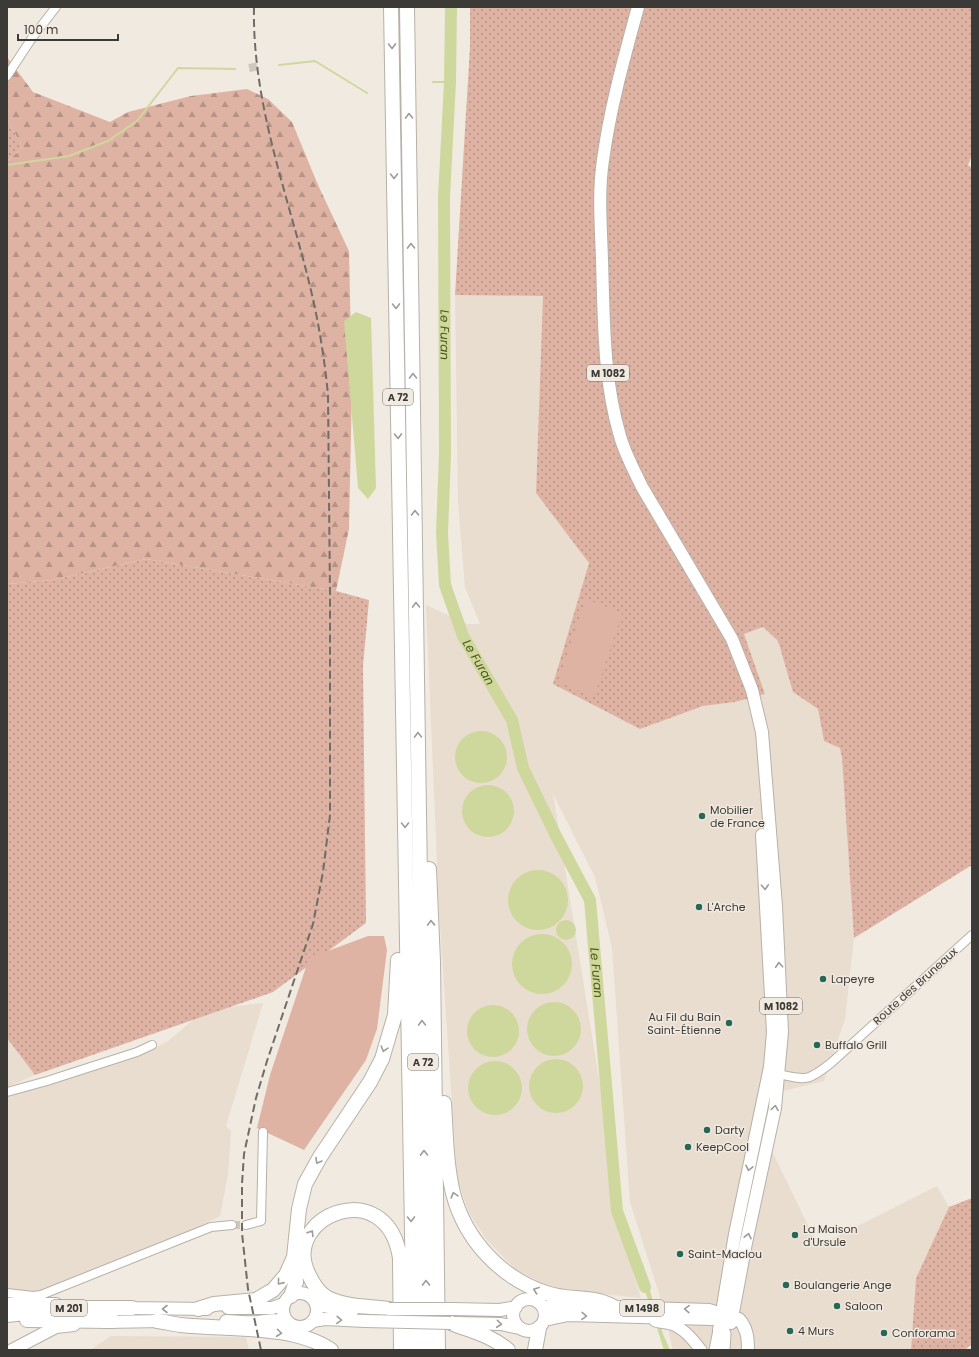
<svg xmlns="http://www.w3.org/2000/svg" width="979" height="1357" viewBox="0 0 979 1357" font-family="Poppins,sans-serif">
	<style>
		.built { fill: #e8ddce }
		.grass { fill: url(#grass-dots) }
		.forest { fill: url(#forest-firs) }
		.pitch { fill: #dfb3a3 }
		.water { fill: #ced89d }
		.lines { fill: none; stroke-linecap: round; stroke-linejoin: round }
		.stream { stroke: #ced89d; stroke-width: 2 }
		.river { stroke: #ced89d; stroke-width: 12 }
		.street-tunnel { stroke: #cdc7bf; stroke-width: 8; stroke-dasharray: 8 4; stroke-linecap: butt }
		.street-casing { stroke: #b7b1a8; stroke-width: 10 }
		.secondary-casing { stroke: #b7b1a8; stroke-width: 13 }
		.primary-casing { stroke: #b7b1a8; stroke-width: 14 }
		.highway-casing { stroke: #b7b1a8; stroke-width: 16 }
		.street { stroke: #fff; stroke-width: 8 }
		.secondary { stroke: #fff; stroke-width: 11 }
		.primary { stroke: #fff; stroke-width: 12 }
		.highway { stroke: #fff; stroke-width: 14 }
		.rail { stroke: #706c67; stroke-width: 2; stroke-dasharray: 8 4; stroke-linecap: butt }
		.primary-bridge-casing { stroke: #b7b1a8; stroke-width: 14; stroke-linecap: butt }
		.primary-bridge { stroke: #fff; stroke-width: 12 }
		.oneway { stroke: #9e9c9a }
		.poi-dot { fill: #266755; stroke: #f1eae1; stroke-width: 1.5 }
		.labels { text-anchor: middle; stroke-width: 3; stroke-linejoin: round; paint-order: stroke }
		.shield { fill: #f1eae1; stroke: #726f69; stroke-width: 1 }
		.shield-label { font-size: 10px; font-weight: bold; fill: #3c3a36 }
		.poi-label { font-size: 11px; fill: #3c3a36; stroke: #f1eae1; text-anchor: start }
		.street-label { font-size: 11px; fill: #3c3a36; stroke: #f1eae1 }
		.water-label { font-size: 12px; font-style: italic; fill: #4e5615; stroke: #f1eae1 }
	</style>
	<defs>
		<pattern id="grass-dots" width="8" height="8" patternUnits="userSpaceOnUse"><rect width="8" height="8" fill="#dfb3a3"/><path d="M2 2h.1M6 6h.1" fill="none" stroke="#b69386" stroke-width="1.8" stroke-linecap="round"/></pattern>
		<pattern id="forest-firs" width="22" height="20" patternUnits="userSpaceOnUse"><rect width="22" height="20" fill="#dfb3a3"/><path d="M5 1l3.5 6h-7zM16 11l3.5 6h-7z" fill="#b69386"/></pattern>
	</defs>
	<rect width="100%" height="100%" fill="#f1eae1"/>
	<path class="built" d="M 455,295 L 543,296 L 536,493 L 589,563 L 640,729 L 703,706 L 735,702 L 765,694 L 744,634 L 763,627 L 778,641 L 793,692 L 818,709 L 824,741 L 840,747 L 842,758 L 854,938 L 845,1019 L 824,1081 L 783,1091 L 770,1147 L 818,1246 L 937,1186 L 949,1207 L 916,1278 L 911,1350 L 673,1350 L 661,1300 L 630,1202 L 612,948 L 595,877 L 553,794 L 603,1104 L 614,1209 L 641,1298 L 553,1289 L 515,1269 L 486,1239 L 469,1213 L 457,1178 L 439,910 L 426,605 L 467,624 L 480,624 L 465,587 L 458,502 Z
		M 263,1003 L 226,1126 L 231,1131 L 228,1174 L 220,1216 L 185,1234 L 32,1294 L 7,1290 L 7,1096 L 149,1051 L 168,1041 L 205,1010 Z
		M 7,1038 L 35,1075 L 7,1087 Z
		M 111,1336 L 246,1337 L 249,1350 L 90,1350 Z"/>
	<path class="grass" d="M 470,7 L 972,7 L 972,156 L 968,165 L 972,168 L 972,865 L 854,938 L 842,758 L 840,748 L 824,741 L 818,709 L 793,692 L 778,641 L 763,627 L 744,634 L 765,694 L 735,702 L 703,706 L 640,729 L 553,684 L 589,563 L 536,493 L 543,296 L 455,295 L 470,47 Z
		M 7,118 L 23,148 L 7,161 Z
		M 146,559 L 336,591 L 369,600 L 363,666 L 366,923 L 273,992 L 35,1075 L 7,1038 L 7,584 L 52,580 Z
		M 972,1198 L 972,1344 L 965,1350 L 911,1350 L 916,1278 L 949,1207 Z"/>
	<path class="forest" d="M 7,57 L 33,92 L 110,122 L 128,112 L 191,96 L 247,89 L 268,99 L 292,122 L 318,185 L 349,251 L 352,387 L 349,529 L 336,591 L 146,559 L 52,580 L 7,584 L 7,161 L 23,148 L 7,118 Z"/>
	<path class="pitch" d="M 586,599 L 622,613 L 594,697 L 558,682 Z
		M 368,936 L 384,936 L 387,950 L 377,1029 L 366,1060 L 304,1150 L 257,1128 L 270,1075 L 309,958 Z"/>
	<path class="water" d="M 356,312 L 371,318 L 376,488 L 368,499 L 358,488 L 344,321 Z
		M455 757a26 26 0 1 1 52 0a26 26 0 1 1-52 0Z
		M462 811a26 26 0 1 1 52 0a26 26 0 1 1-52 0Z
		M508 900a30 30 0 1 1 60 0a30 30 0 1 1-60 0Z
		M556 930a10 10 0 1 1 20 0a10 10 0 1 1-20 0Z
		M512 964a30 30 0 1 1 60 0a30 30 0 1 1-60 0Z
		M527 1029a27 27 0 1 1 54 0a27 27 0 1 1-54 0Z
		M467 1031a26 26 0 1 1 52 0a26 26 0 1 1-52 0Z
		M529 1086a27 27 0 1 1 54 0a27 27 0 1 1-54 0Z
		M468 1088a27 27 0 1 1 54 0a27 27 0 1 1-54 0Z
		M 643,1268 L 663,1334 L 670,1350 L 664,1350 L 639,1272 Z"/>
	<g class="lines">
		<path class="stream" d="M 279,65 L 315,61 L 367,93
			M 433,82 L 450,82
			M 7,165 L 69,156 L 108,141 L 137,121 L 178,68 L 235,69"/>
		<path class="river" id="s1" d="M 451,7 L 450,82 L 444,197 L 445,454 L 442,533 L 445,585 L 463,636 L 512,720 L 523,768 L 557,838 L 590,900 L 617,1211 L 645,1287"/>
		<path class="street-tunnel" d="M 249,68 L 260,66
			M 232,1225 L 246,1225"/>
		<defs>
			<path id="street" d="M 7,76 L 32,38 L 56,7
				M 775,1071 L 778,1074 C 806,1080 807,1082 831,1063 L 972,935
				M 7,1092 L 47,1081 L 137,1052 L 152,1045
				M 246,1225 L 261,1221 L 263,1132
				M 7,1293 L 33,1296 L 41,1295 L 211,1227 L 232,1225"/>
			<path id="secondary" d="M 720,1319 L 725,1334 L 724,1350
				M 655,1321 C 660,1322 666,1323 671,1324 C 684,1328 693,1340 701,1350
				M 715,1350 L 719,1330"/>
			<path id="primary" d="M 638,7 C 624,58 610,108 603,160 C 598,193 601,226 602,260 C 604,319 603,379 620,436 C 625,454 634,470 642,487 L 732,639 L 752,690 L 762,732 L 776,906 L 782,1032 L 775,1108 L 746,1243 L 731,1323
				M283 1310a17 17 0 1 1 34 0a17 17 0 1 1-34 0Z
				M513 1315a16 16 0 1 1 32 0a16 16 0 1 1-32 0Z
				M 316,1303 C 328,1308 340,1310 353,1310
				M 7,1304 L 56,1304
				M 124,1307 L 132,1308 L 207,1309
				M 543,1307 L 614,1307 L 709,1310 L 728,1316
				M 228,1308 L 272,1308 L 284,1304
				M 453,1309 L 500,1310 L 516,1307
				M 545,1320 L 568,1315 L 711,1319 L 725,1314
				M 226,1321 C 236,1321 248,1323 258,1322 C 270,1320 278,1319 289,1323
				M 313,1321 L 325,1319 L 365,1321
				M 104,1322 L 165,1321
				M 456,1323 L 501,1324 L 519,1328
				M 726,1323 L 739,1319 C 747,1328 748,1338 748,1350
				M 719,1330 L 735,1234 L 770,1067 L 773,1032 L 762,835
				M 12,1350 L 56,1327 L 74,1325"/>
			<path id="highway" d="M 391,7 L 414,1350
				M 407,7 L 427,1350
				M 429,869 L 433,962 L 438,1350
				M 444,1103 C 446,1133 446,1164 453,1193 C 465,1240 501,1278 546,1293 C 563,1299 577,1297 594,1300 C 601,1301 608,1304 614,1307
				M 291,1296 L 296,1282 L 294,1259
				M 198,1309 L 214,1304 L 256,1300 L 273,1290 L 286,1275 L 294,1257 L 299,1209 L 305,1184 L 320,1157 L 370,1082 L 382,1059 L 395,1015 L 398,960
				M 389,1309 C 368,1306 344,1307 326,1297 C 318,1292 312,1282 308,1273 C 281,1216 387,1173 400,1258 L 401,1350
				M 7,1315 L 69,1308 L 132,1308
				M 27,1320 L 113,1321
				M 157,1321 C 165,1322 173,1324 181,1325 C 226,1330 293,1324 331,1350
				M 451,1323 C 471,1331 491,1335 508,1350
				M 535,1350 L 539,1328"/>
		</defs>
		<use href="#street" class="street-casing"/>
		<use href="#secondary" class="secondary-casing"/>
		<use href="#primary" class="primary-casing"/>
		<use href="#highway" class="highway-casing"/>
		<use href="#street" class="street"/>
		<use href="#secondary" class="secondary"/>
		<use href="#primary" class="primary"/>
		<use href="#highway" class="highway"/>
		<path class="rail" d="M 254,7 C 252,108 291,202 313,299 C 320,331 325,363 328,395 L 330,595 L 330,815 L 323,872 L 313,924 L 267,1061 L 256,1098 L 244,1154 L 242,1184 L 242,1233 L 248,1289 L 261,1350"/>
		<defs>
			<path id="primary-bridge" d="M 389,1309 L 453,1309
				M 365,1321 L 451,1323"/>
		</defs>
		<use href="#primary-bridge" class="primary-bridge-casing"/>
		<use href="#primary-bridge" class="primary-bridge"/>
	</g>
	<defs><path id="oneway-chevron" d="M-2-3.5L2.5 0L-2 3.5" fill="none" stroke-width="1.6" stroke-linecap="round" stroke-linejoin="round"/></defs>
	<g class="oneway">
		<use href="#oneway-chevron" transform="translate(392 46) rotate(89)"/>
		<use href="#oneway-chevron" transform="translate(409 116) rotate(-91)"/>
		<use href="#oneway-chevron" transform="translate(394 176) rotate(89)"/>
		<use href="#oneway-chevron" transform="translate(411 246) rotate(-91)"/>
		<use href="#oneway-chevron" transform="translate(396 306) rotate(89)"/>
		<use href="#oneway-chevron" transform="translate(413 376) rotate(-91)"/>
		<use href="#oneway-chevron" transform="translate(398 436) rotate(89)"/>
		<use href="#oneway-chevron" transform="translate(415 513) rotate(-91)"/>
		<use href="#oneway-chevron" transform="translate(416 605) rotate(-91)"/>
		<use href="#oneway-chevron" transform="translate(418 735) rotate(-91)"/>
		<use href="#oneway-chevron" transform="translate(405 825) rotate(89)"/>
		<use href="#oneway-chevron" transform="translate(765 887) rotate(87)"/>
		<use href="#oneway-chevron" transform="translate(431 923) rotate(-92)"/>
		<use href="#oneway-chevron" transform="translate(779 965) rotate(-93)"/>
		<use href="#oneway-chevron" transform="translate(422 1023) rotate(-91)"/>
		<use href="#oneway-chevron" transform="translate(384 1049) rotate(107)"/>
		<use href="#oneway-chevron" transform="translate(775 1108) rotate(-81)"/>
		<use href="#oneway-chevron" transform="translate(424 1153) rotate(-91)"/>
		<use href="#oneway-chevron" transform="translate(318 1161) rotate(120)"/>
		<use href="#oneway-chevron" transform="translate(749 1168) rotate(102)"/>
		<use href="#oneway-chevron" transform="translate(454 1195) rotate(-106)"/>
		<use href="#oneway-chevron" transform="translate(411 1219) rotate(89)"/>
		<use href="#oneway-chevron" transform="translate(311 1233) rotate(-58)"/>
		<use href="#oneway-chevron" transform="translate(748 1236) rotate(-78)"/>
		<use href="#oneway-chevron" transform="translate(280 1282) rotate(129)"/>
		<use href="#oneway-chevron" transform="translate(426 1283) rotate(-91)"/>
		<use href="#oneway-chevron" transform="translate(536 1290) rotate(-160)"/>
		<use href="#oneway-chevron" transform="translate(165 1309) rotate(-180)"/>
		<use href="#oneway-chevron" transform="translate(687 1309) rotate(-178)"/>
		<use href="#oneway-chevron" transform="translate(584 1316) rotate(2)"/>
		<use href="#oneway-chevron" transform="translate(339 1320) rotate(3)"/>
		<use href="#oneway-chevron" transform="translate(499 1324) rotate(6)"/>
		<use href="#oneway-chevron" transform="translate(279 1333) rotate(7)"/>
	</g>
	<g class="poi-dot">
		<circle cx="702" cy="816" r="4"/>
		<circle cx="699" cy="907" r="4"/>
		<circle cx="823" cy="979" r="4"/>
		<circle cx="729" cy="1023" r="4"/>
		<circle cx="817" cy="1045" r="4"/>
		<circle cx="707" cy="1130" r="4"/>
		<circle cx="688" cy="1147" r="4"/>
		<circle cx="795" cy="1235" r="4"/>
		<circle cx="680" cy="1254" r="4"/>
		<circle cx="786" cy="1285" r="4"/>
		<circle cx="837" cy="1306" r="4"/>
		<circle cx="790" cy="1331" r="4"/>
		<circle cx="884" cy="1333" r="4"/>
	</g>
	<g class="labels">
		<g class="shield">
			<rect x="587" y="365" width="42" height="16" rx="3"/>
			<rect x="383" y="389" width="30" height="16" rx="3"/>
			<rect x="760" y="998" width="42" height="16" rx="3"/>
			<rect x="408" y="1054" width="30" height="16" rx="3"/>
			<rect x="51" y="1300" width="36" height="16" rx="3"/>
			<rect x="620" y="1300" width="44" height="16" rx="3"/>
		</g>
		<g class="shield-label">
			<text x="608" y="377">M 1082</text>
			<text x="398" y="401">A 72</text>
			<text x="781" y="1010">M 1082</text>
			<text x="423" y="1066">A 72</text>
			<text x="69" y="1312">M 201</text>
			<text x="642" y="1312">M 1498</text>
		</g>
		<g class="poi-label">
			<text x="710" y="814">Mobilier<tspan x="710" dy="13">de France</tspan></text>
			<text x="707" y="911">L'Arche</text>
			<text x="831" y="983">Lapeyre</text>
			<text x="721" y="1021" text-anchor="end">Au Fil du Bain<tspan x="721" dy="13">Saint-Étienne</tspan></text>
			<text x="825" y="1049">Buffalo Grill</text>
			<text x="715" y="1134">Darty</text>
			<text x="696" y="1151">KeepCool</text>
			<text x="803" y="1233">La Maison<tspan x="803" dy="13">d'Ursule</tspan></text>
			<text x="688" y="1258">Saint-Maclou</text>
			<text x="794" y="1289">Boulangerie Ange</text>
			<text x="845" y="1310">Saloon</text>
			<text x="798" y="1335">4 Murs</text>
			<text x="892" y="1337">Conforama</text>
		</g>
		<g class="street-label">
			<text transform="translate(915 986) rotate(-42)" y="4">Route des Bruneaux</text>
		</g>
		<g class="water-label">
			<text dy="4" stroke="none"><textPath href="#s1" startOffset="328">Le Furan</textPath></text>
			<text dy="4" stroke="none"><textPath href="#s1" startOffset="663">Le Furan</textPath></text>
			<text dy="4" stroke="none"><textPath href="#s1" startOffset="1000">Le Furan</textPath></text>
		</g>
	</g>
	<rect width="979" height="1357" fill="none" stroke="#3c3a36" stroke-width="16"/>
	<path d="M18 34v6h100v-6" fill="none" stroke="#3c3a36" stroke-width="2"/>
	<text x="24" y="34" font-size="12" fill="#3c3a36" stroke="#f1eae1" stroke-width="3" paint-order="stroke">100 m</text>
</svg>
